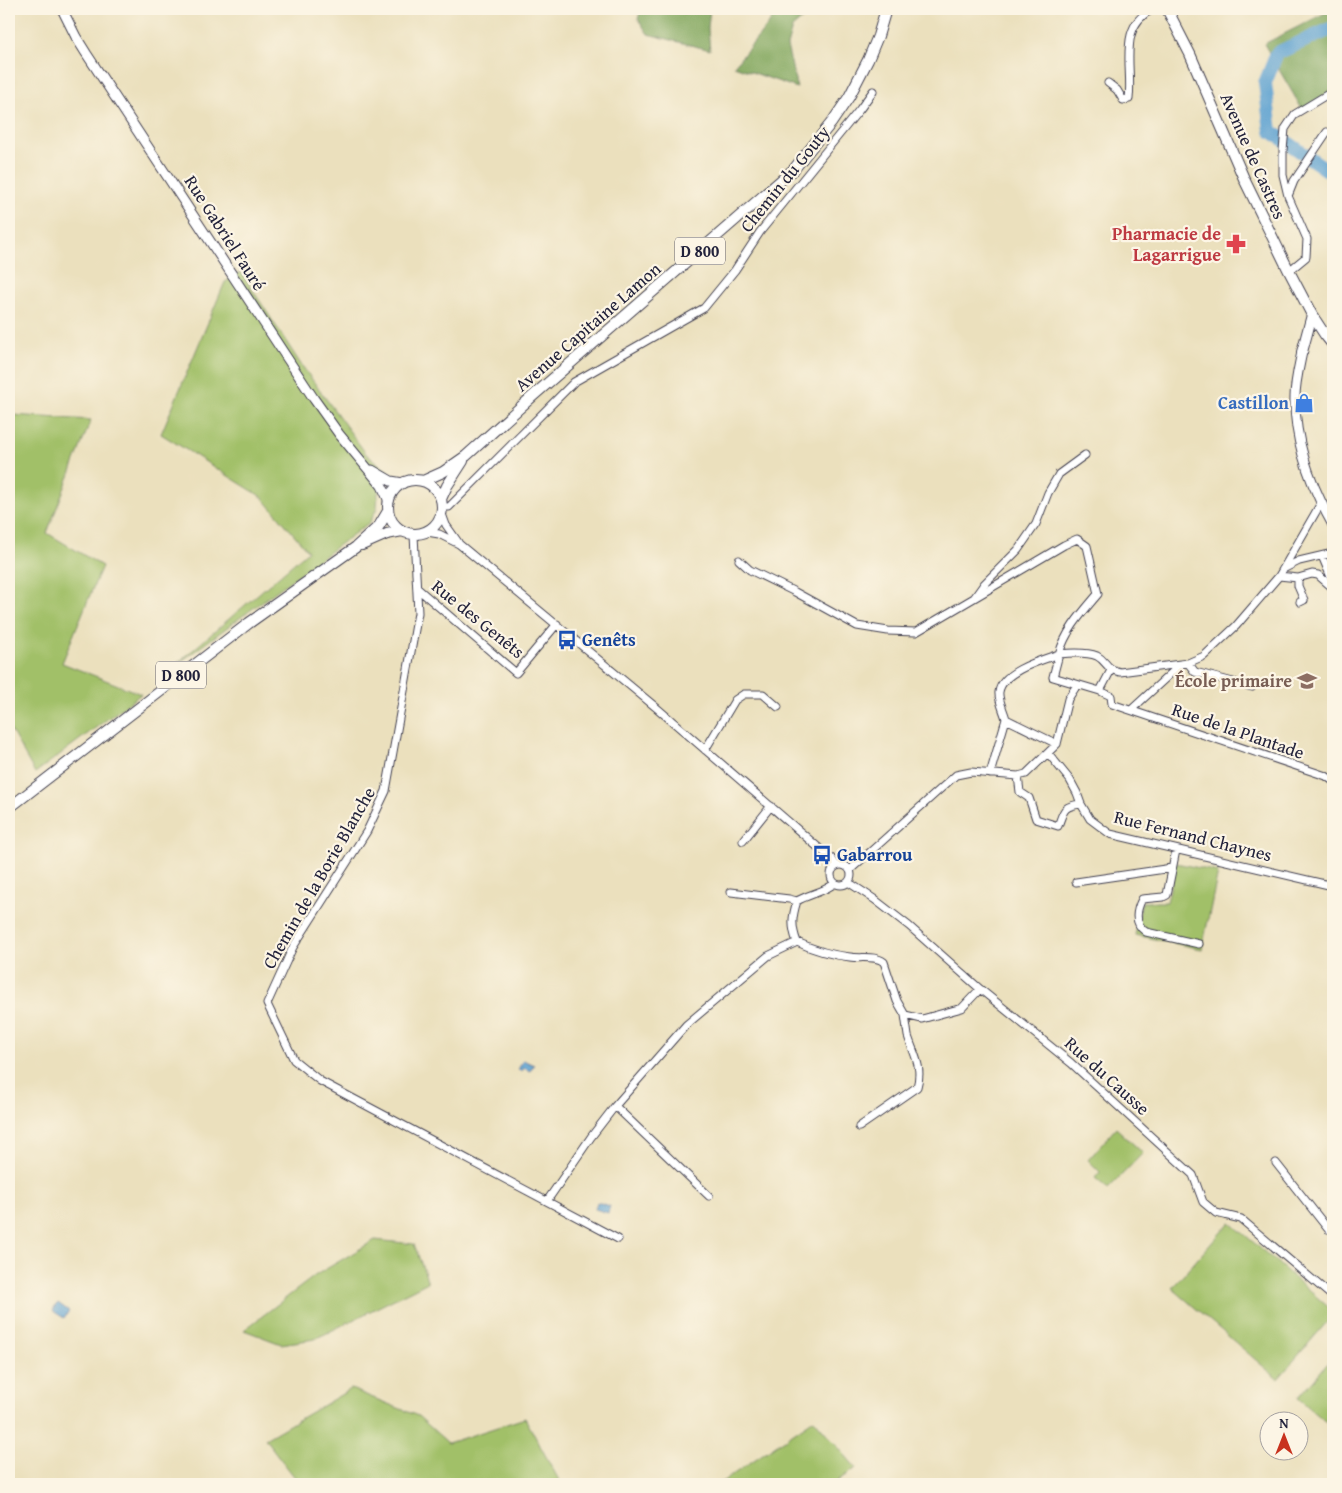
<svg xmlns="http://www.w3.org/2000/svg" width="1342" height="1493" viewBox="0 0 1342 1493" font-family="'Gentium Book Plus',serif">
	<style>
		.green { fill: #a1c068; stroke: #627152 }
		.forest { fill: #80a65c; stroke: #51644c }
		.water { fill: #5ba0d0; stroke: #3e6186 }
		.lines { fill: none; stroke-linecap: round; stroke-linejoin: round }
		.river { stroke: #5ba0d0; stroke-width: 14 }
		.minor-casing { stroke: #403e4e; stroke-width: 9 }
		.tertiary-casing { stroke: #403e4e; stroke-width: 11 }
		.secondary-casing { stroke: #403e4e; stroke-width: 12 }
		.primary-casing { stroke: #403e4e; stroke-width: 12 }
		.minor { stroke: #fff; stroke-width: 7 }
		.tertiary { stroke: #fff; stroke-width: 9 }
		.secondary { stroke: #fff; stroke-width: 10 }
		.primary { stroke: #fff; stroke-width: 10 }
		.labels { text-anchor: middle; stroke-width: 4.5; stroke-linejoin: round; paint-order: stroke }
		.shield { fill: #fcf5e5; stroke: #63616e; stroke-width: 1 }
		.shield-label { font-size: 16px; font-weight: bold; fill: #22223b }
		.street-label { font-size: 18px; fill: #22223b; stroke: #fcf5e5 }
		.health-label { font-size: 18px; font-weight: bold; fill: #be3a42; stroke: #fcf5e5; text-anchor: end }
		.shop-label { font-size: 18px; font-weight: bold; fill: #366cbe; stroke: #fcf5e5; text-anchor: end }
		.transit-label { font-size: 18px; font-weight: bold; fill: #164399; stroke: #fcf5e5; text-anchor: start }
		.education-label { font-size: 18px; font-weight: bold; fill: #785e54; stroke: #fcf5e5; text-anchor: end }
	</style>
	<rect width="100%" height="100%" fill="#fcf5e5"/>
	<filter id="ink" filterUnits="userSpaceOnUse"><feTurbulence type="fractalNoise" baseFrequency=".02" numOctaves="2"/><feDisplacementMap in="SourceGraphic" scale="10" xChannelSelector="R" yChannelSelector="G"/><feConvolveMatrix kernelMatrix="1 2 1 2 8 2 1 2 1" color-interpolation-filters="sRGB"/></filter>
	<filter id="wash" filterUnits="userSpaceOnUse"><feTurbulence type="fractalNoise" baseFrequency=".0096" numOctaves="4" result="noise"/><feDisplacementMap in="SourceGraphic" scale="20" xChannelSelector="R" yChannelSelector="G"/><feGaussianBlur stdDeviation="1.12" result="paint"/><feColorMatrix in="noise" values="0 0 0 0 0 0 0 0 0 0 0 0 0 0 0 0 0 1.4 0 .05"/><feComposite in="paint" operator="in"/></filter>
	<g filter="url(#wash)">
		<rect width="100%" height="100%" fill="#ebe0bd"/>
		<path class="green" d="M 241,272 L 300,363 L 367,455 L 388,471 L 378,493 L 377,508 L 370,522 L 172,668 L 308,551 L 262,497 L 161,434 L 225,282 Z
			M 12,415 L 91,420 L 47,533 L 102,566 L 62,663 L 141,694 L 35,773 L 9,727 L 9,422 Z
			M 1176,863 L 1218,872 L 1202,949 L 1135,935 L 1142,902 L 1167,902 Z
			M 1116,1128 L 1143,1153 L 1108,1189 L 1095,1178 L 1100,1172 L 1088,1160 Z
			M 1230,1222 L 1333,1311 L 1333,1315 L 1278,1379 L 1172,1288 Z
			M 375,1240 L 414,1244 L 428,1282 L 315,1339 L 281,1344 L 244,1330 L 316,1275 Z
			M 1333,1357 L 1333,1428 L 1298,1398 Z
			M 351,1389 L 418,1416 L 448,1443 L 525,1418 L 561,1484 L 300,1484 L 265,1439 Z
			M 814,1419 L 856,1468 L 833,1484 L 719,1484 Z"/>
		<path class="forest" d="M 641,9 L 710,9 L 708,28 L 710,50 L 648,34 L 638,19 Z
			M 777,9 L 814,9 L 792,28 L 787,46 L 797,88 L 734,66 L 768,25 Z
			M 1333,9 L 1333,91 L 1302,109 L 1264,44 Z"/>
		<path class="water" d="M 523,1060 L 534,1065 L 530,1071 L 524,1068 L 522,1071 L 518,1070 Z
			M 597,1202 L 610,1206 L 608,1213 L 595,1209 Z
			M 58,1303 L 69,1311 L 64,1318 L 53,1311 L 55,1306 Z"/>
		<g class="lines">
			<path class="river" d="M 1333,28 L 1277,53 L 1265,83 L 1271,131 L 1333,174"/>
		</g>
	</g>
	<g filter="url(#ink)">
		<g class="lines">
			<defs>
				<path id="minor" d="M 1108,83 L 1117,90 L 1123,100 L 1129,99 C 1133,67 1117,26 1153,9
					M 1288,196 L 1283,175 L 1283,150 L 1285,129 L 1295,114 L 1333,91
					M 1289,271 L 1306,257 L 1307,239 L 1288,196 L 1294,181 L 1327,132
					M 443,507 L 449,507 L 574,382 L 704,308 L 735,270 L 760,232 L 860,109 L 873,91
					M 442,514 L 446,525 L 458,542
					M 427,532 L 439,534 L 459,544 L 658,709 L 820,849 L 831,858 L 837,866
					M 414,535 L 418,613 L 386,791 L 367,831 L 293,947 L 267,1004 L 294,1060 L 320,1081 L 618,1239
					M 1322,556 L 1333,582
					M 739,560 L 750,570 L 795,592 L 857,626 L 888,631 L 916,632 L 974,598 L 984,584 L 1018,550 L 1036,524 L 1048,493 L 1059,474 L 1085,455
					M 1283,569 L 1299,561 L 1333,553
					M 1279,576 L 1298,578 L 1312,574 L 1318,575 L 1333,588
					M 1298,578 L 1298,586 L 1304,600 L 1300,602
					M 418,589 L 516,673 L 557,624
					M 974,598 L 1064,545 L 1077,539 L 1087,546 L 1098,594 C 1082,613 1066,630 1059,654 C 1069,653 1087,652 1097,656 C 1107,661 1105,669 1120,672 L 1188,663 L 1204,656 L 1236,626 L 1279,576 L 1321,503
					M 1059,654 L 1053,677 L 1100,691 L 1111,696 L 1112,704 L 1326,776 L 1333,781
					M 1188,663 L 1195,672 L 1252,687
					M 1100,691 L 1111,670
					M 1131,710 L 1180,665
					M 1006,719 C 1004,711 998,700 999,692 C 1002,671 1042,660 1059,654
					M 1006,719 L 1057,744
					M 705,750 L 735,700 L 744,694 L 763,694 L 778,707
					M 1048,753 L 1070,780 L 1077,793 L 1081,804 L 1090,819 L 1110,834 L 1333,886
					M 990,774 L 1006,719
					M 1018,776 L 1020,792 L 1029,798 L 1036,819 L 1058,826 C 1064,810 1063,806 1081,804
					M 743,841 L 771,806
					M 1176,850 L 1167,895 L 1163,897 L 1142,899 C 1136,911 1134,924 1146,932 L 1199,944
					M831 875a10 10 0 1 1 20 0a10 10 0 1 1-20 0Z
					M 850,870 L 956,775 L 971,772 L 1018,776 L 1026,774 L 1057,744 L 1068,699 L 1077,685
					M 848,882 L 874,899 L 909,926 L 980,989 L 1071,1063 L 1193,1175 L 1203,1202 L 1216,1213 L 1241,1219 L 1333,1297
					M 1076,882 L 1172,868
					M 835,883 C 825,892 809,894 797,901 C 792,917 791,926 797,942 C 814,950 831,955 850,957 C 861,959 875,955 884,962 L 897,1001 L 905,1015 L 922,1019 L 962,1008 L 980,989
					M 731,892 L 789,899 L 797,901
					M 615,1106 L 709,1196
					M 859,1127 L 917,1087 C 923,1067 914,1055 908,1036 C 907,1029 906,1022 905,1015
					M 1276,1163 L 1328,1229 L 1333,1225
					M 547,1201 L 591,1137 L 615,1106 L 686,1025 L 768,956 L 797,942"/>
				<path id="tertiary" d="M 62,9 L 76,37 L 86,53 L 314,399 L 339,434 L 382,486 L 389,501
					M 1302,352 C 1299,367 1295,382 1295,397 C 1294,443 1311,486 1333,525
					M 372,470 L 391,481 L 403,483"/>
				<path id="secondary" d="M 1167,9 L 1190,54 L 1245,181 L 1289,271 L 1312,315 L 1325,335 L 1333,345
					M 1302,352 L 1312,315"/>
				<path id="primary" d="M388 507a27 27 0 1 1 54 0a27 27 0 1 1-54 0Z
					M 423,481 L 443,472 L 466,456 L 534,395 L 794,169 L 832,122 L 849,97 L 868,60 L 878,36 L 886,9
					M 441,499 L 447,486 L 463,461
					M 362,545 L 387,534 L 402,531
					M 9,808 L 249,623 L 356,547 L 379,526 L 388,511"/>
			</defs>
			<use href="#minor" class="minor-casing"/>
			<use href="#tertiary" class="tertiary-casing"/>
			<use href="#secondary" class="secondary-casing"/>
			<use href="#primary" class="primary-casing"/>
			<use href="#minor" class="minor"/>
			<use href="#tertiary" class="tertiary"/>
			<use href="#secondary" class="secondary"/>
			<use href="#primary" class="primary"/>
		</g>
	</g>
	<defs>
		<symbol id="pharmacy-bare" viewBox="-9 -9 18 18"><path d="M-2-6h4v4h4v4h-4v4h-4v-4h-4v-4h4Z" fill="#e0444e" stroke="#fcf5e5" stroke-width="2.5" paint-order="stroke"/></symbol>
		<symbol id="shop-bare" viewBox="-9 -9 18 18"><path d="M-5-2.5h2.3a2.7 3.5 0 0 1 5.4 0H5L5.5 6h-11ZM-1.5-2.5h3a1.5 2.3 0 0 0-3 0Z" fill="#3f7fe0" stroke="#fcf5e5" stroke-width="2.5" paint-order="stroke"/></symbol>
		<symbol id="bus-bare" viewBox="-9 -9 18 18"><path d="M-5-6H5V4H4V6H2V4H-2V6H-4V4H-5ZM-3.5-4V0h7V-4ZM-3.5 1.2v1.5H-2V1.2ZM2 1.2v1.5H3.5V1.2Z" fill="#1a4fb4" stroke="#fcf5e5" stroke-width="2.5" paint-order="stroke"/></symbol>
		<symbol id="school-bare" viewBox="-9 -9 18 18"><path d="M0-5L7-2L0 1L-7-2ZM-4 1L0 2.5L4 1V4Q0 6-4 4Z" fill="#8d6e63" stroke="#fcf5e5" stroke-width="2.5" paint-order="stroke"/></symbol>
	</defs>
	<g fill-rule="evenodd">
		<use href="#pharmacy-bare" x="1222" y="230" width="28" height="28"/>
		<use href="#shop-bare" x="1290" y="389" width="28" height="28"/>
		<use href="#bus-bare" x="553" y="626" width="28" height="28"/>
		<use href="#school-bare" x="1293" y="667" width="28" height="28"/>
		<use href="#bus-bare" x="808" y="841" width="28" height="28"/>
	</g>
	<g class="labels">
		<g class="shield">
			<rect x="675" y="237.5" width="50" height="27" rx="4"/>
			<rect x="156" y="661.5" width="50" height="27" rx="4"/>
		</g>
		<g class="shield-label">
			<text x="700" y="257">D 800</text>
			<text x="181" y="681">D 800</text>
		</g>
		<g class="street-label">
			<text transform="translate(1253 156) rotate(66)" y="6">Avenue de Castres</text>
			<text transform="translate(785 179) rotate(-51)" y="6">Chemin du Gouty</text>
			<text transform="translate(225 233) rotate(57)" y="6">Rue Gabriel Fauré</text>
			<text transform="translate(588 327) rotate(-41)" y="6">Avenue Capitaine Lamon</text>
			<text transform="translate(478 619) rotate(39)" y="6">Rue des Genêts</text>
			<text transform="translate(1238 731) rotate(19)" y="6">Rue de la Plantade</text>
			<text transform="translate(1193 836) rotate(14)" y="6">Rue Fernand Chaynes</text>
			<text transform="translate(319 878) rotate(-60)" y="6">Chemin de la Borie Blanche</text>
			<text transform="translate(1107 1076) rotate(42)" y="6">Rue du Causse</text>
		</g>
		<g class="health-label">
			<text x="1221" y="240">Pharmacie de<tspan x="1221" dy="21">Lagarrigue</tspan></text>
		</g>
		<g class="shop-label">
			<text x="1289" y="409">Castillon</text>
		</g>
		<g class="transit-label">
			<text x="582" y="646">Genêts</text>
			<text x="837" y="861">Gabarrou</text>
		</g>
		<g class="education-label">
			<text x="1292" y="687">École primaire</text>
		</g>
	</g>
	<rect width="1342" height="1493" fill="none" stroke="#fcf5e5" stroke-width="30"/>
	<g transform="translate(1284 1436)"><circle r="24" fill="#fcf5e5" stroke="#a5a1a1"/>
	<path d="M0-4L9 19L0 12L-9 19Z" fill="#c8321e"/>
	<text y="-8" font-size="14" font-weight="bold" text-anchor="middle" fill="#22223b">N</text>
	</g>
</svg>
